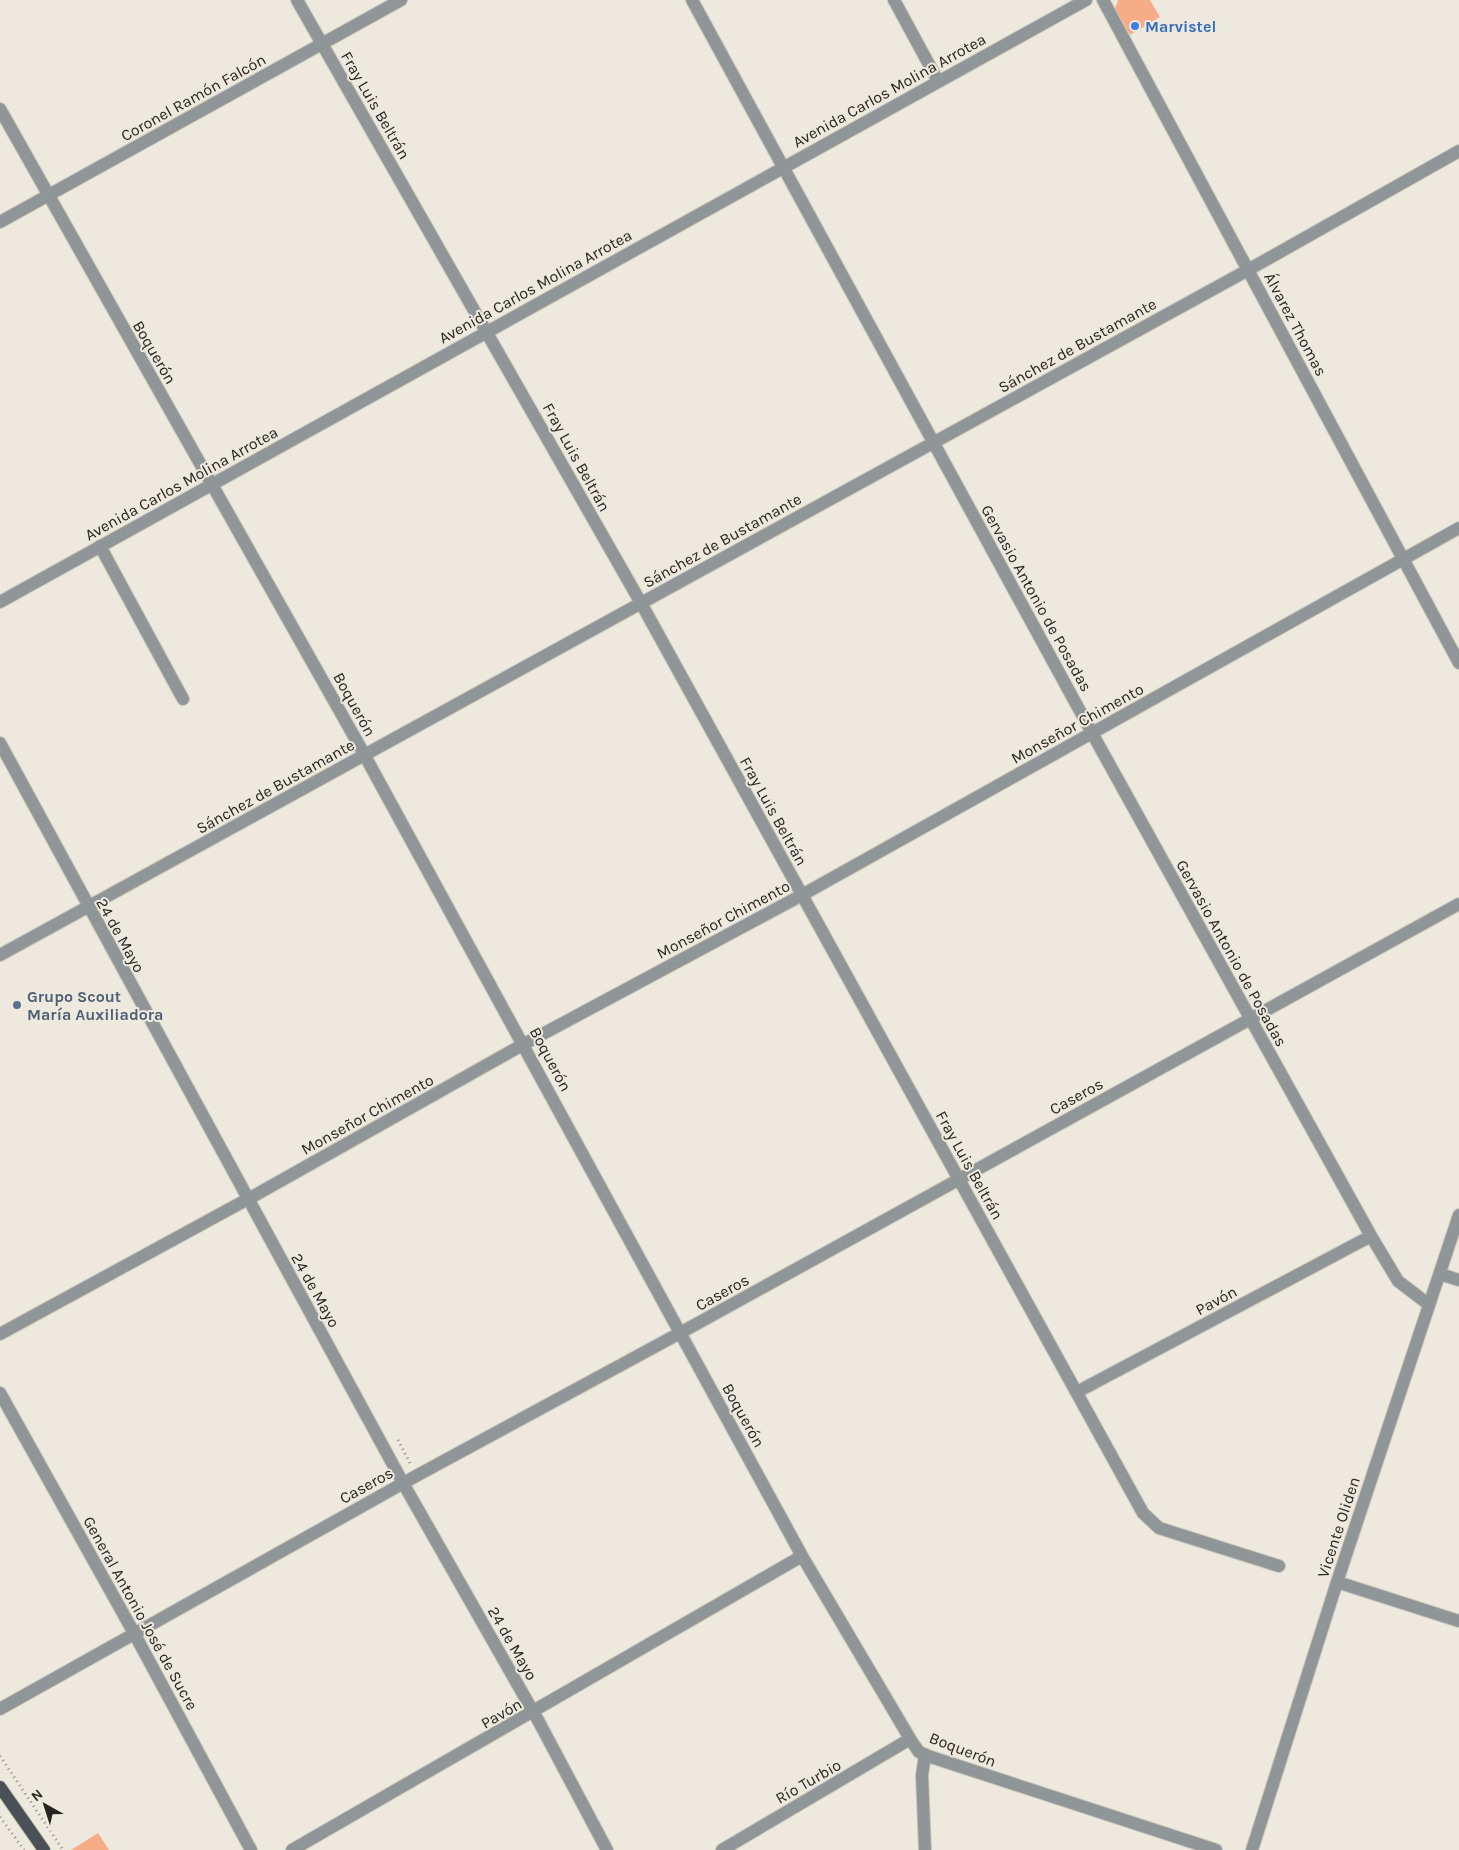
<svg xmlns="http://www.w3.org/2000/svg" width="1459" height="1850" viewBox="0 0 1459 1850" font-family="Karla,sans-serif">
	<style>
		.building { fill: #f6ac87 }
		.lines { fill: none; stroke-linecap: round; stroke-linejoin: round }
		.minor-casing { stroke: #cac6bc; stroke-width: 14 }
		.major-casing { stroke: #cac6bc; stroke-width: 14 }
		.path { stroke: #908d85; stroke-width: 3; stroke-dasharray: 1 4; stroke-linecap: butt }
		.minor { stroke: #909598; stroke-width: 12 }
		.major { stroke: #495156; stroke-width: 12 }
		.shop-dot { fill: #3f7fe0; stroke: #eee9de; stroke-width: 2 }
		.service-dot { fill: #5c6f8a; stroke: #eee9de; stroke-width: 2 }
		.labels { text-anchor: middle; stroke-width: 4; stroke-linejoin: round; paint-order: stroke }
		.shop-label { font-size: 16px; font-weight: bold; fill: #366cbe; stroke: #eee9de; text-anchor: start }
		.street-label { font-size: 16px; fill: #262521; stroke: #eee9de }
		.service-label { font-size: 16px; font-weight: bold; fill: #4e5e75; stroke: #eee9de; text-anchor: start }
	</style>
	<rect width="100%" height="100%" fill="#eee9de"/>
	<path class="building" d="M 1118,0 L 1150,0 L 1160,17 L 1130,35 L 1115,9 Z
		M 98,1833 L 109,1850 L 71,1850 Z"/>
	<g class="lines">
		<defs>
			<path id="minor" d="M 297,0 L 641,603 L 1143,1513 L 1159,1528 L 1279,1566
				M 692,0 L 1092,733 L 1371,1236 L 1398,1281 L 1428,1304
				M 894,0 L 938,81
				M 1103,0 L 1459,663
				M 0,109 L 359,745 L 802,1556 L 912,1742 L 919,1752 L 931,1757 L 1216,1850
				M 0,222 L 401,0
				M 100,546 L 183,699
				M 0,602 L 1086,0
				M 0,743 L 403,1483 L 539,1722 L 607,1850
				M 0,955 L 1248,270 L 1459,151
				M 1440,1274 L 1459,1280
				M 0,1334 L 259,1193 L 524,1044 L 802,895 L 1459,528
				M 1077,1392 L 1371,1236
				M 0,1393 L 134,1633 L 251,1850
				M 1337,1582 L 1459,1621
				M 0,1709 L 416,1476 L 680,1333 L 1459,904
				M 292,1850 L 802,1556
				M 722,1850 L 910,1739
				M 925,1850 L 922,1775 L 925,1755
				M 1252,1850 L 1337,1582 L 1459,1215"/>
			<path id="major" d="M 0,1787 L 44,1850"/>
		</defs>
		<use href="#minor" class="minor-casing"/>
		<use href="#major" class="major-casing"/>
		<path class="path" d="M 398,1440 L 410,1463
			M 0,1756 L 63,1850
			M 0,1817 L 24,1850"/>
		<use href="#minor" class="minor"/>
		<use href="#major" class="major"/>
	</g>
	<circle class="shop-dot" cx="1135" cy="26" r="5"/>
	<circle class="service-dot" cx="17" cy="1005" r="5"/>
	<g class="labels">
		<g class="shop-label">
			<text x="1145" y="32">Marvistel</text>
		</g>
		<g class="street-label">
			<text transform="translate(889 90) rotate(-29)" y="6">Avenida Carlos Molina Arrotea</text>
			<text transform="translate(193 97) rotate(-29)" y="6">Coronel Ramón Falcón</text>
			<text transform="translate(376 105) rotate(60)" y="6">Fray Luis Beltrán</text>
			<text transform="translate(535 286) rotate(-29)" y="6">Avenida Carlos Molina Arrotea</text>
			<text transform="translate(1296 324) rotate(62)" y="6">Álvarez Thomas</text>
			<text transform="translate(1077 345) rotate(-29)" y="6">Sánchez de Bustamante</text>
			<text transform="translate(155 352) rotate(60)" y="6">Boquerón</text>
			<text transform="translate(577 457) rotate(61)" y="6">Fray Luis Beltrán</text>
			<text transform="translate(181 483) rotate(-29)" y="6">Avenida Carlos Molina Arrotea</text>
			<text transform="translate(722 540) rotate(-29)" y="6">Sánchez de Bustamante</text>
			<text transform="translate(1037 598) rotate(61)" y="6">Gervasio Antonio de Posadas</text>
			<text transform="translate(355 704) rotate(61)" y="6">Boquerón</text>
			<text transform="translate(1077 723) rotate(-29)" y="6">Monseñor Chimento</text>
			<text transform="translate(275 786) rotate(-29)" y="6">Sánchez de Bustamante</text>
			<text transform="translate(774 811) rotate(61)" y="6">Fray Luis Beltrán</text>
			<text transform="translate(723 919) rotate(-28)" y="6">Monseñor Chimento</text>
			<text transform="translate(121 935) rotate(61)" y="6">24 de Mayo</text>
			<text transform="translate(1232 953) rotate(61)" y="6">Gervasio Antonio de Posadas</text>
			<text transform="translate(551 1059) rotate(62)" y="6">Boquerón</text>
			<text transform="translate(1076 1096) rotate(-29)" y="6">Caseros</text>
			<text transform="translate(367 1114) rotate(-29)" y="6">Monseñor Chimento</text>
			<text transform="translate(970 1165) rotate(61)" y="6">Fray Luis Beltrán</text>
			<text transform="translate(316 1290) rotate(61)" y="6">24 de Mayo</text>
			<text transform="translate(722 1292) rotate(-29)" y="6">Caseros</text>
			<text transform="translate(1216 1300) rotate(-28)" y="6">Pavón</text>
			<text transform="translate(744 1415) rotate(61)" y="6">Boquerón</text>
			<text transform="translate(366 1485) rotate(-29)" y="6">Caseros</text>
			<text transform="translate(1338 1527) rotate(-72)" y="6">Vicente Oliden</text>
			<text transform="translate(141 1613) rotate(61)" y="6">General Antonio José de Sucre</text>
			<text transform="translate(513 1643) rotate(60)" y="6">24 de Mayo</text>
			<text transform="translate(501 1713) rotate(-30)" y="6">Pavón</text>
			<text transform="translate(963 1749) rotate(21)" y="6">Boquerón</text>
			<text transform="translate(808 1781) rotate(-30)" y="6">Río Turbio</text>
		</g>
		<g class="service-label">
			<text x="27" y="1002">Grupo Scout<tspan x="27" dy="18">María Auxiliadora</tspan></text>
		</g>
	</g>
	<g transform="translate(45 1805) rotate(321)" stroke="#eee9de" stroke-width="4" paint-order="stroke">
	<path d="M0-4L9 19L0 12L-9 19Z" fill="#262521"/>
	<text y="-8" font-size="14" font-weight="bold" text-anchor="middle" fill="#262521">N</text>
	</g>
</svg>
